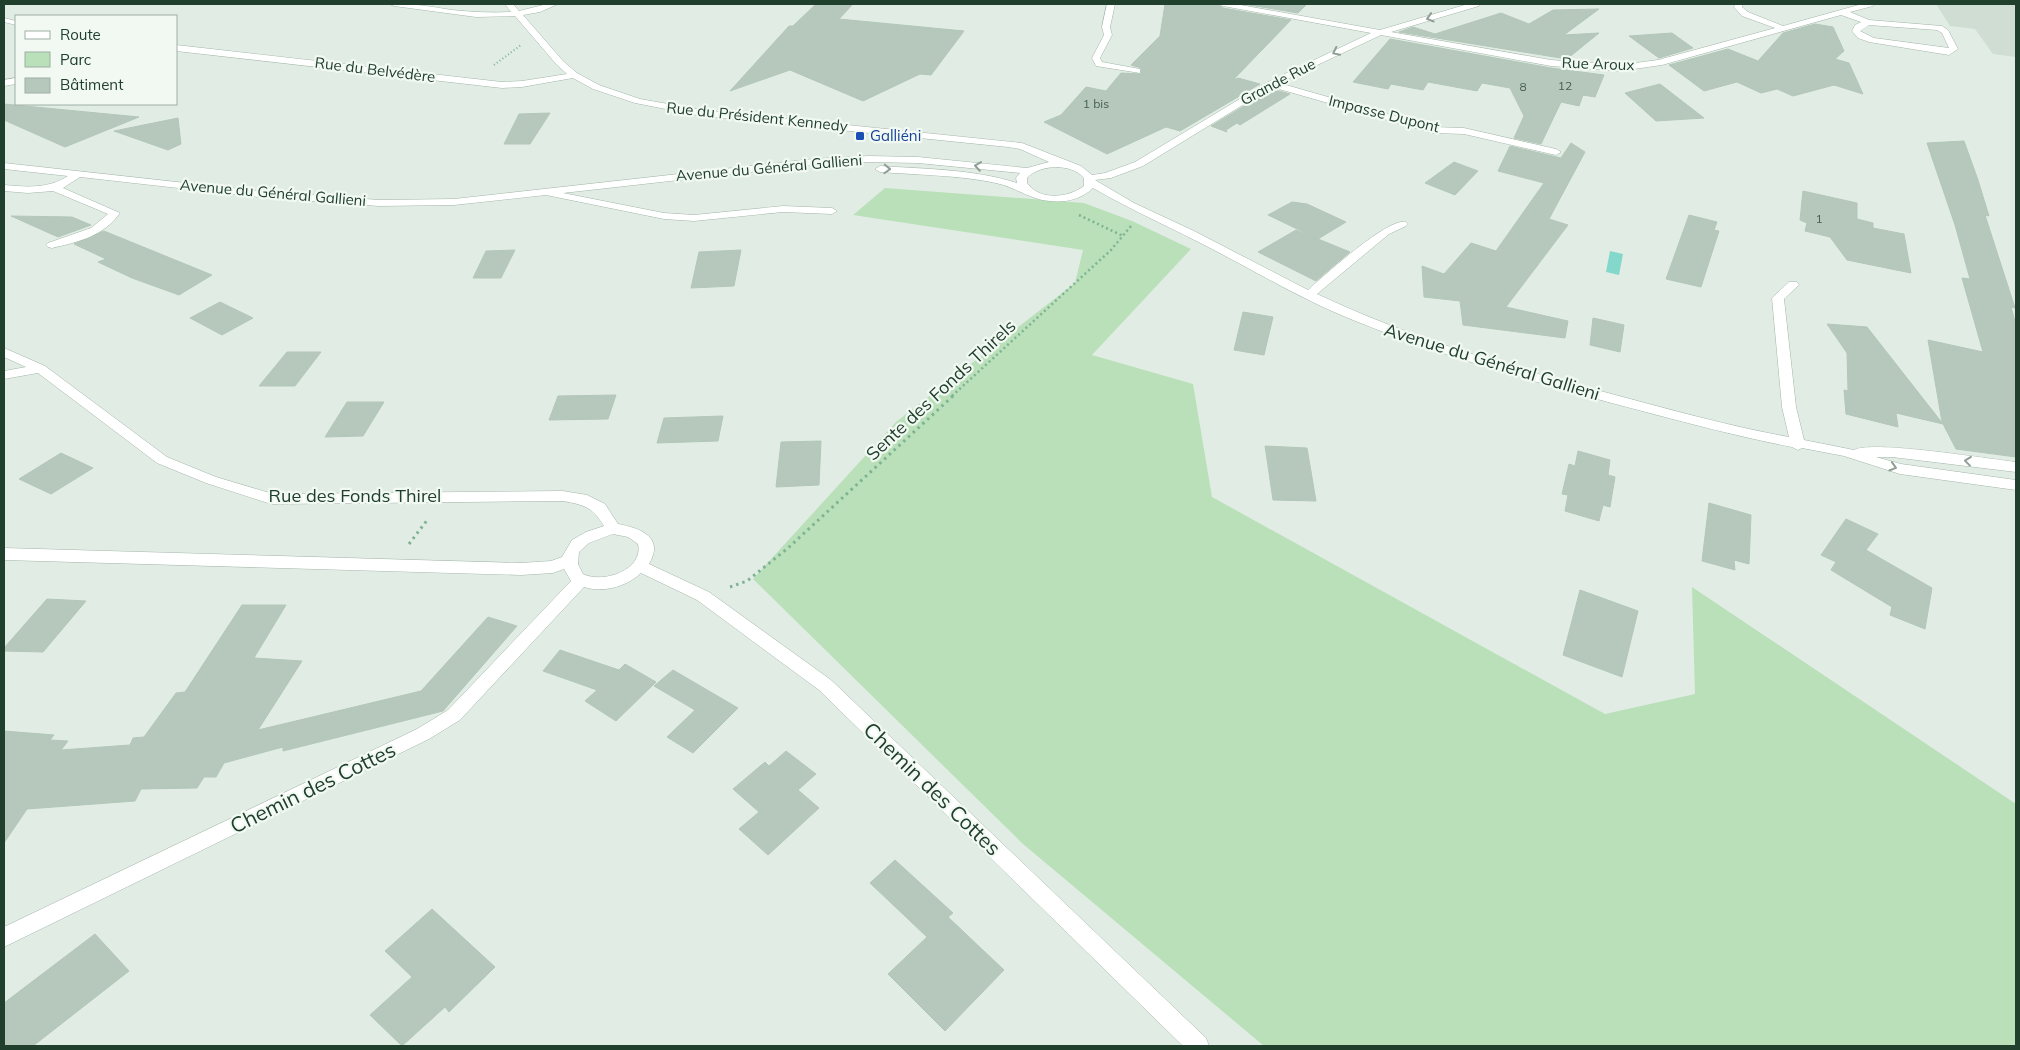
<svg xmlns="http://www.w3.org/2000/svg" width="2020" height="1050" viewBox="0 0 2020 1050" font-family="Mulish,sans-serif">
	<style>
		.built { fill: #cfddd2 }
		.green { fill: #b9e0b8 }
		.water { fill: #84d7cb }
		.building { fill: #b6c8bc; stroke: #b3c7b9 }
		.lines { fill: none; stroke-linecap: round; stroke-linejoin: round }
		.minor-casing { stroke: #a3b5a9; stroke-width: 1 }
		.path-far2 { stroke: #7fb393; stroke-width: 2; stroke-dasharray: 1 2.5; stroke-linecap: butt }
		.path-far1 { stroke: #7fb393; stroke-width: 2.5; stroke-dasharray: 2 3; stroke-linecap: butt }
		.path { stroke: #7fb393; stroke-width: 3; stroke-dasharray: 2.5 4; stroke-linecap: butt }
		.minor { fill: #fff; fill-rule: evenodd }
		.oneway { stroke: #909f96 }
		.transit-dot { fill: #1a4fb4; stroke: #f2f9f3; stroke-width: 2 }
		.labels { text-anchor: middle; stroke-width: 4.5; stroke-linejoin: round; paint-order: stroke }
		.far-number-label { font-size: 12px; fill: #466151 }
		.far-street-label { font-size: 15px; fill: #203f2d; stroke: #f2f9f3 }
		.far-transit-label { font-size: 15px; fill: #164399; stroke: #f2f9f3; text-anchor: start }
		.street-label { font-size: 18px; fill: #203f2d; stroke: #f2f9f3 }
		.near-street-label { font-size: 21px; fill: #203f2d; stroke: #f2f9f3 }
	</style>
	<rect width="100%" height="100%" fill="#e1ede4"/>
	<path class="built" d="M 1936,4 L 2016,4 L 2016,57 L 1993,54 L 1975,29 L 1950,26 Z"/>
	<path class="green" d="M 885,188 L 1084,203 L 1132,221 L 1191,249 L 1092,355 L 1193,384 L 1212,497 L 1605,714 L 1695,694 L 1692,587 L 2016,804 L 2016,1046 L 1264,1046 L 1023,844 L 753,579 L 896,422 L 1075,283 L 1083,250 L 853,215 Z"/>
	<path class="water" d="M 1610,251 L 1623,254 L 1619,275 L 1606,272 Z"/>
	<path class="building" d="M 816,4 L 853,4 L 839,19 L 964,31 L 931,75 L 920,74 L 863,101 L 790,70 L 730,91 L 789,26 L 793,26 Z
		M 1165,4 L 1217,4 L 1223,8 L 1291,20 L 1233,80 L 1238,78 L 1260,84 L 1180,131 L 1166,127 L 1107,154 L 1044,122 L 1061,115 L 1086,87 L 1106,91 L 1121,73 L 1141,74 L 1141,68 L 1131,65 L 1160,36 Z
		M 1244,4 L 1307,4 L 1298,13 Z
		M 1599,9 L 1564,35 L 1599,33 L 1567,59 L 1399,32 L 1413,27 L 1435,34 L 1501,13 L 1529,24 L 1553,10 Z
		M 1815,24 L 1833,27 L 1844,51 L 1835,59 L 1849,63 L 1863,94 L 1834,85 L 1793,96 L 1777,89 L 1761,93 L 1737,82 L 1704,91 L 1669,65 L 1728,49 L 1758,61 L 1783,33 Z
		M 1672,33 L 1693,48 L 1659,58 L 1629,36 Z
		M 1390,39 L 1551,68 L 1604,75 L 1595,97 L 1583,95 L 1579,106 L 1561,102 L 1541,144 L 1514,138 L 1524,116 L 1510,88 L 1482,83 L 1477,91 L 1428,82 L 1423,90 L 1391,84 L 1388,89 L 1353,82 Z
		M 1660,84 L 1704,118 L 1656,121 L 1625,93 Z
		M 1272,89 L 1290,94 L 1240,125 L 1237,123 L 1226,130 L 1227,132 L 1211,126 Z
		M 4,104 L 139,117 L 65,147 L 4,120 Z
		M 550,113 L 530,144 L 504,144 L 519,114 Z
		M 178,118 L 181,144 L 168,150 L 114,131 Z
		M 1964,141 L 1978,180 L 1989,216 L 1985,215 L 2015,308 L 2011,307 L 2016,325 L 2016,457 L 1956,449 L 1942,422 L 1928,340 L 1983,352 L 1962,278 L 1970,279 L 1955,225 L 1927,143 Z
		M 1571,143 L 1585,152 L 1549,219 L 1568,225 L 1506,307 L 1568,321 L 1565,338 L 1463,325 L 1460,301 L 1424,297 L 1422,266 L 1444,274 L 1471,243 L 1496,251 L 1544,183 L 1498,171 L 1510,146 L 1561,158 Z
		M 1454,162 L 1478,171 L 1455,195 L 1425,183 Z
		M 1803,191 L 1857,203 L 1857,219 L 1873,223 L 1873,228 L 1904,234 L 1911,273 L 1847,260 L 1830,237 L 1805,231 L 1807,223 L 1800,220 Z
		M 1292,202 L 1307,204 L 1346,222 L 1318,239 L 1268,215 Z
		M 1689,215 L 1717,222 L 1714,230 L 1719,231 L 1701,287 L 1666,279 Z
		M 11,216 L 72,217 L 91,225 L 58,237 Z
		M 1296,230 L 1350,252 L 1316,281 L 1258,252 Z
		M 104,231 L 212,275 L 179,295 L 132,278 L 98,262 L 106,259 L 74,244 Z
		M 515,250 L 501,278 L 473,278 L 486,251 Z
		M 741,250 L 734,286 L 691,288 L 699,252 Z
		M 220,302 L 253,318 L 222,335 L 190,318 Z
		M 1243,312 L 1273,317 L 1264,355 L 1234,350 Z
		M 1593,318 L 1624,325 L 1620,352 L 1590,345 Z
		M 1827,324 L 1867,327 L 1943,424 L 1896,413 L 1898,427 L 1846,414 L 1844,390 L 1848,391 L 1847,353 Z
		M 287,352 L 321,352 L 295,386 L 259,386 Z
		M 616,395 L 608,419 L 549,420 L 558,396 Z
		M 347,402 L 384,402 L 363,436 L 325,437 Z
		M 723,416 L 718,441 L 657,443 L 664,418 Z
		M 821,441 L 819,485 L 776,487 L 781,442 Z
		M 1265,446 L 1307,448 L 1316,501 L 1273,500 Z
		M 1578,451 L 1610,460 L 1608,475 L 1615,477 L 1610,507 L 1603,505 L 1599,521 L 1565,511 L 1568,495 L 1562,494 L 1569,464 L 1575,466 Z
		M 61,453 L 93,468 L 51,494 L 19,479 Z
		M 1709,503 L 1751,515 L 1749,564 L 1734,560 L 1735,570 L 1702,561 Z
		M 1846,519 L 1878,534 L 1866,550 L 1932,588 L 1925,629 L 1890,615 L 1892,607 L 1831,570 L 1836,562 L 1821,555 Z
		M 1580,590 L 1638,611 L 1622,677 L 1563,655 Z
		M 47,599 L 86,601 L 43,652 L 4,651 L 4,648 Z
		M 242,605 L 286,605 L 254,658 L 302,661 L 258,730 L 421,691 L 488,617 L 517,626 L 443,711 L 283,751 L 283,747 L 224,763 L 216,777 L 204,777 L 197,788 L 141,789 L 135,801 L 27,809 L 4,843 L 4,731 L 54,735 L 50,740 L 68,741 L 61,750 L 130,745 L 133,738 L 144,737 L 176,693 L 185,692 Z
		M 560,650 L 619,670 L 625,664 L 656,682 L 616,721 L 585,701 L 597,690 L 543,671 Z
		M 673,670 L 738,708 L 693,753 L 667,737 L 695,710 L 654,686 Z
		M 786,751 L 816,774 L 798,790 L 819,808 L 768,855 L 739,829 L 759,812 L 733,789 L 765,762 L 769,766 Z
		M 895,860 L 953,913 L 948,917 L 1004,970 L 945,1031 L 888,974 L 927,937 L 870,883 Z
		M 432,909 L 495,967 L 449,1012 L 445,1007 L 402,1046 L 370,1015 L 412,977 L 385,951 Z
		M 95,934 L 129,971 L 33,1046 L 4,1046 L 4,1003 Z"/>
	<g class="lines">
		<defs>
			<path id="minor" d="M 390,4 C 411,3 432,7 452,10 C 472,12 491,13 511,12 L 505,4 L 513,4 L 519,11 L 547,4 L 558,4 L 540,12 L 523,15 L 563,61 L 577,73 L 599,85 L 640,99 L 702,110 L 1022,143 L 1081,166 L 1092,175 L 1105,173 L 1135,162 L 1268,82 L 1371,33 L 1223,6 L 1219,4 L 1235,4 L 1380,30 L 1468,4 L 1480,4 L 1479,6 L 1391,32 L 1551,60 L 1620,65 L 1658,60 L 1775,28 L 1742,16 L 1734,7 L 1735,4 L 1743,4 L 1742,7 L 1748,12 L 1783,26 L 1862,4 L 1874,4 L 1873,6 L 1850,12 L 1869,20 L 1942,26 L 1948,30 L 1958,49 L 1949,55 L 1869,42 L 1858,38 L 1852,31 L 1855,25 L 1861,22 L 1841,15 L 1662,65 L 1620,71 L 1551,66 L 1381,35 L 1279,83 L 1433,127 L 1464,128 L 1556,149 L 1561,152 L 1556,155 L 1464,134 L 1433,133 L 1272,87 L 1143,166 L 1111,178 L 1095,180 L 1134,203 L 1194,231 L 1308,290 C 1324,276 1388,217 1406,222 L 1408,224 L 1406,226 L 1389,234 L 1317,294 C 1410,338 1509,367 1608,393 C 1668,409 1728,426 1789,437 L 1782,407 L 1772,298 L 1789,282 L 1797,282 L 1799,285 L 1784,299 L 1796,407 L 1804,440 L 1854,450 C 1874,440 1987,459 2016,462 L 2016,472 L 1892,457 L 1876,457 L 1901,464 L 2016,480 L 2016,490 L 1900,474 L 1844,456 L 1802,448 L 1798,450 L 1792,447 C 1730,435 1669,418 1608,402 C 1522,378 1436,354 1353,320 C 1305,301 1260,274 1214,250 C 1174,229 1133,211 1093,188 C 1082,199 1065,203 1050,201 C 1031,200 1015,187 996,183 C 958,175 918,175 880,172 L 875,169 L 880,166 C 925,169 973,169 1017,183 L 1016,178 L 1020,173 L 918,163 L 869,162 L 813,165 L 563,193 L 664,213 L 694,215 L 783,206 L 832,208 L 837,211 L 832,214 L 783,212 L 694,221 L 664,219 L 546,195 L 454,205 L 379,206 L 259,197 L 80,177 L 63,188 L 120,213 C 104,236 78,242 52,248 L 48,247 L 46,245 L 48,243 L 91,228 L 108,214 L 53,191 L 28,193 L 4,191 L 4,185 C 27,187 48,189 68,176 L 4,169 L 4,163 L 259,191 L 379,200 L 454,199 L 813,159 L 869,156 L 918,157 L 1027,168 L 1049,162 L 1020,149 L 1008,147 L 702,116 L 635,103 L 593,89 L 573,78 L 522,87 L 502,88 L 176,51 L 176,45 L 502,82 L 522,81 L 567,74 L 557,65 L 515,16 L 476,17 L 394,6 ZM 1869,25 L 1937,30 L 1942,33 L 1949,48 L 1874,38 L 1860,31 ZM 1058,167 C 1068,168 1077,170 1084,178 L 1084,186 C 1068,198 1040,201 1027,183 L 1027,178 C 1034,170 1047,167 1058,167 Z
				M 1107,4 L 1115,4 L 1110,27 L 1112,35 L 1100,58 L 1102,62 L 1140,69 L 1140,73 L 1096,66 L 1092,58 L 1104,35 L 1102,27 Z
				M 4,18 L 16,21 L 16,25 L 4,22 Z
				M 16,78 L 16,84 L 4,86 L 4,80 Z
				M 4,348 L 45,366 L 167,457 L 216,477 L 273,494 L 563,491 L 587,495 L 605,504 L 618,524 C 640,528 665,537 649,564 L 709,592 L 831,680 L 1206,1038 L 1209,1046 L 1183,1046 L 819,690 L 697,600 L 641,573 C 626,587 603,593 584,587 L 460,720 L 429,739 L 4,947 L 4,927 L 417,729 L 448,710 L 571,581 L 564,569 L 553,573 L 521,575 L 4,560 L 4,548 L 521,563 L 551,561 L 562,557 L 572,540 L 586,532 L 604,526 C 592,507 585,505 563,501 L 273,504 L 268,503 L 206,483 L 157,463 L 38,373 L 4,379 L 4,371 L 26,367 L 4,357 ZM 613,534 L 628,537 L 638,544 C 644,570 603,584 583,574 L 578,564 L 579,552 L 589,543 Z"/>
		</defs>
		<use href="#minor" class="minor-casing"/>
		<path class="path-far2" d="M 494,65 L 521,45"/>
		<path class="path-far1" d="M 1079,215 L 1123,236
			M 952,396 L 1111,250 L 1131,226"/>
		<path class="path" d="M 409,544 L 428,519
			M 730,587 L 747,581 L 788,548 L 954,395"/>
		<use href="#minor" class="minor"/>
	</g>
	<defs><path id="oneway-chevron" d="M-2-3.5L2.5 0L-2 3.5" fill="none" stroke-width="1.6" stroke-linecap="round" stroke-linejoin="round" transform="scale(1.25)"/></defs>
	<g class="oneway">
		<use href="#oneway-chevron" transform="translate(1430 18) rotate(163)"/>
		<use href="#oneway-chevron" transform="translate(1336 52) rotate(154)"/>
		<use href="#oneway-chevron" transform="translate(978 166) rotate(-172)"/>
		<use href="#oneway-chevron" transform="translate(887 169) rotate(2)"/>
		<use href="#oneway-chevron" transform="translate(1968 461) rotate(-173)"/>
		<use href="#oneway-chevron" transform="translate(1893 467) rotate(17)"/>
	</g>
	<rect class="transit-dot" x="855" y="131" width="10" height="10" rx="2.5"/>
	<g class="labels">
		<g class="far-number-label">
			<text x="1565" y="90">12</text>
			<text x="1523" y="91">8</text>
			<text x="1096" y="108">1 bis</text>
			<text x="1819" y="223">1</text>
		</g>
		<g class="far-street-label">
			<text transform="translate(1598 64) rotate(2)" y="5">Rue Aroux</text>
			<text transform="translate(375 70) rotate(7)" y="5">Rue du Belvédère</text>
			<text transform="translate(1278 82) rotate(-28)" y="5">Grande Rue</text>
			<text transform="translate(1384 114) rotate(14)" y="5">Impasse Dupont</text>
			<text transform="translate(757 117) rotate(6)" y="5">Rue du Président Kennedy</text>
			<text transform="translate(769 168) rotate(-5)" y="5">Avenue du Général Gallieni</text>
			<text transform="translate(273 193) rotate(5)" y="5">Avenue du Général Gallieni</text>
		</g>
		<g class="far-transit-label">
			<text x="870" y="141">Galliéni</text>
		</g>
		<g class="street-label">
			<text transform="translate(1492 362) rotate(17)" y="6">Avenue du Général Gallieni</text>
			<text transform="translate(941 390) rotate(-43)" y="6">Sente des Fonds Thirels</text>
			<text x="355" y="502">Rue des Fonds Thirel</text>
		</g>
		<g class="near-street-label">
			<text transform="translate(313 788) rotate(-26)" y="7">Chemin des Cottes</text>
			<text transform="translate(932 789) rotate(44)" y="7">Chemin des Cottes</text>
		</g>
	</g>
	<rect width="2020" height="1050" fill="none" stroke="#203f2d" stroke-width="10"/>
	<rect x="15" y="15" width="162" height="90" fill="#f2f9f3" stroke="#9eafa4"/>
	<rect x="25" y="31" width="25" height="8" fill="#ffffff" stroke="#9eafa4"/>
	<text x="60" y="40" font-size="15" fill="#203f2d">Route</text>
	<rect x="25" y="52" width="25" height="15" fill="#b9e0b8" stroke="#9eafa4"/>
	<text x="60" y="65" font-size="15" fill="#203f2d">Parc</text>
	<rect x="25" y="78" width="25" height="15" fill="#b6c8bc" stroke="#9eafa4"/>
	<text x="60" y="90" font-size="15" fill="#203f2d">Bâtiment</text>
</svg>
